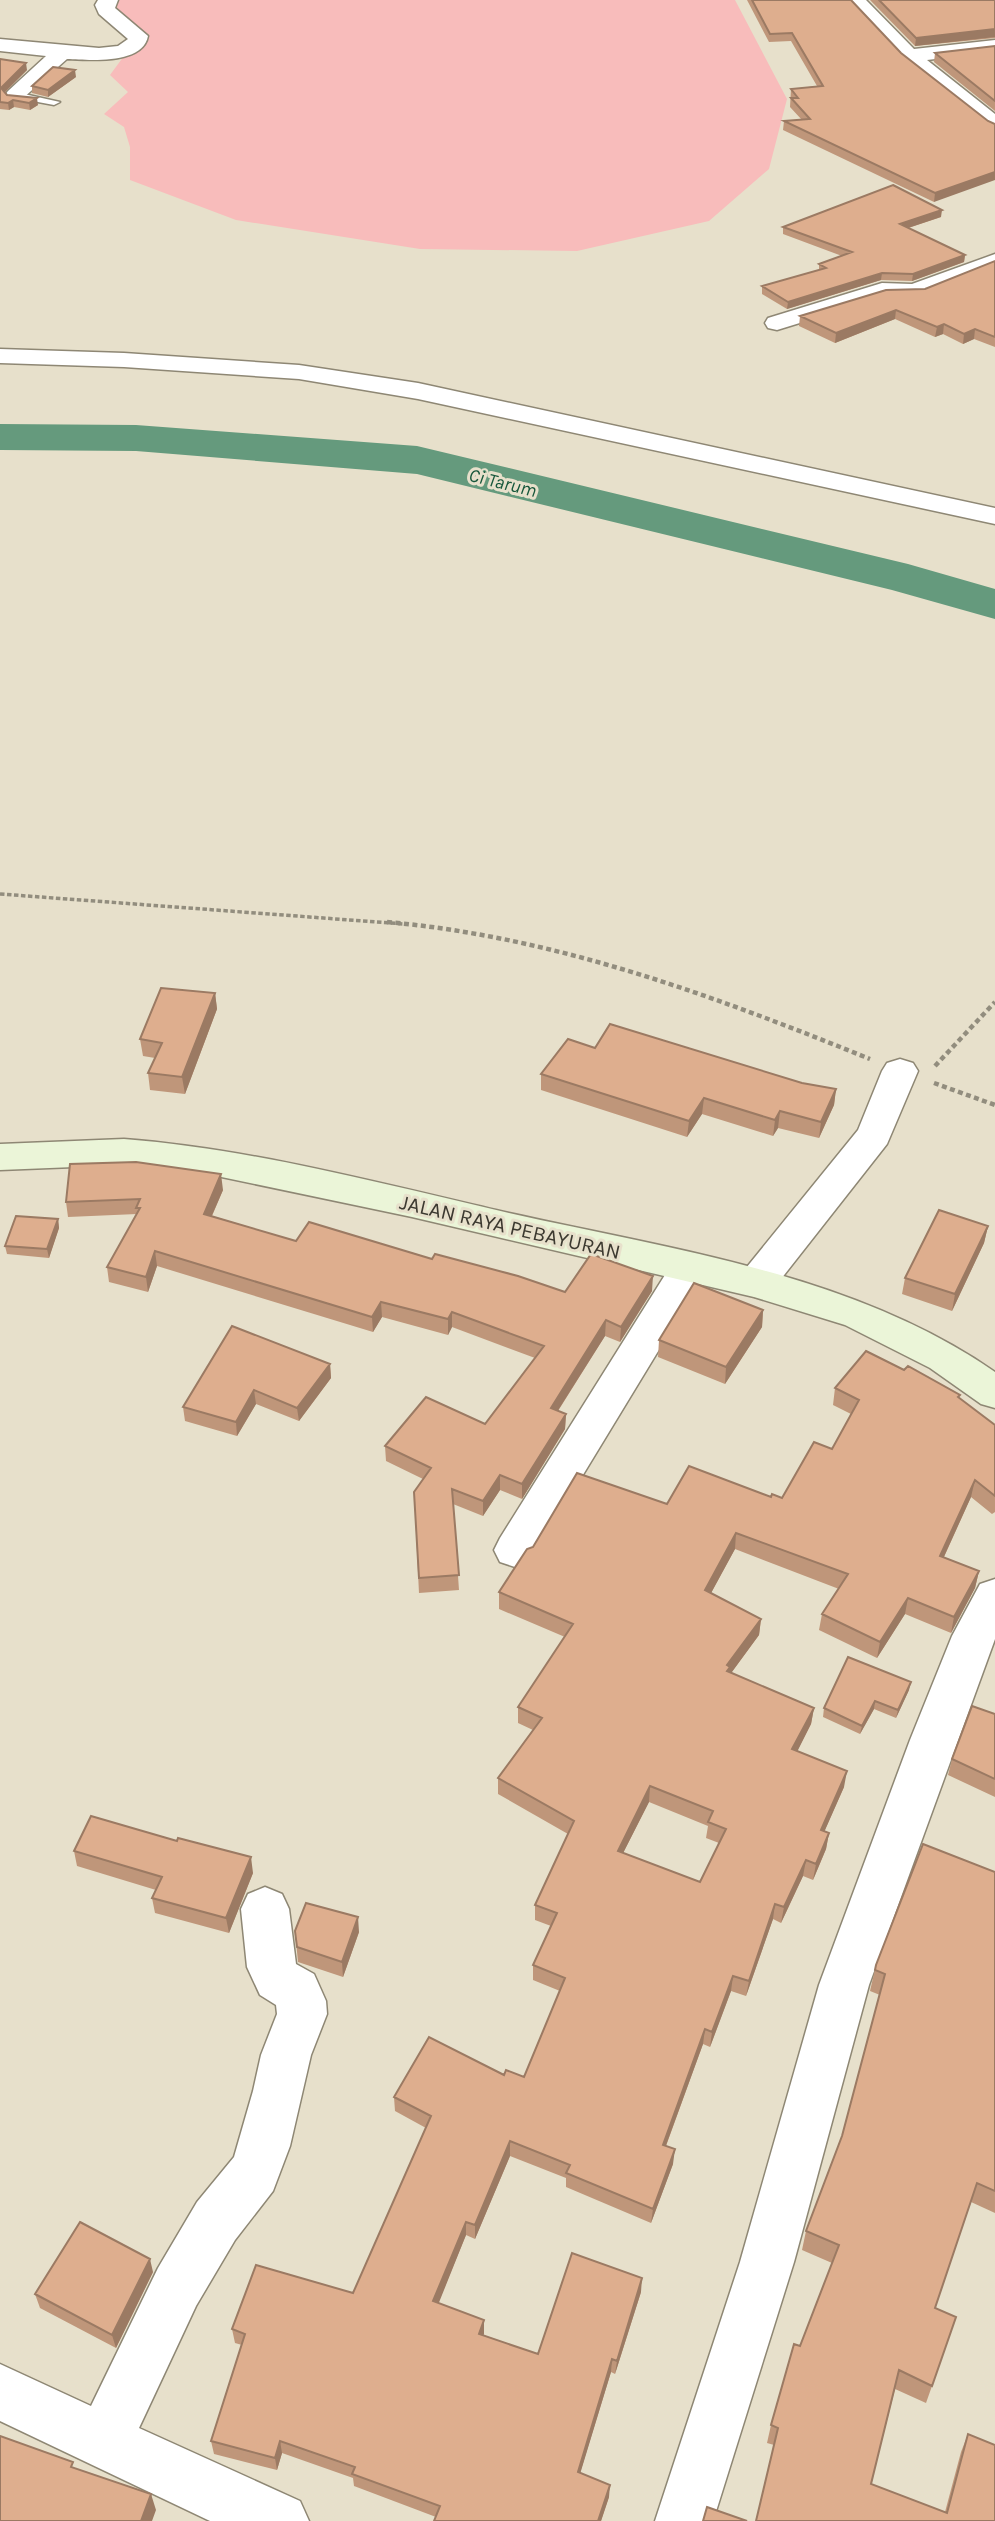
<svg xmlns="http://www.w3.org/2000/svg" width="995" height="2521" viewBox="0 0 995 2521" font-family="Karla,sans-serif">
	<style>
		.green { fill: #f8bcbb }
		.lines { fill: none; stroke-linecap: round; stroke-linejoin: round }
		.river { fill: #659a7d; fill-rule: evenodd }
		.lane-casing { stroke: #8e8774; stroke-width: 3 }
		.street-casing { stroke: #8e8774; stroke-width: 3 }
		.secondary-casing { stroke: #8e8774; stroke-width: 3 }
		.path-far1 { stroke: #928d7e; stroke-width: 3.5; stroke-dasharray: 4.5 2.5; stroke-linecap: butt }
		.path { stroke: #928d7e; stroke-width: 4.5; stroke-dasharray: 5 3.5; stroke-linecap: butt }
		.lane { fill: #fff; fill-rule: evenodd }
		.street { fill: #fff; fill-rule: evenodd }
		.secondary { fill: #ebf5d8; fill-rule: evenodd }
		.wall { fill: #bf967a; fill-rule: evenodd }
		.shaded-wall { fill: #9b7a63 }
		.building { fill: #deae8e; stroke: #9b7a63; stroke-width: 2; fill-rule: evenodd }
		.labels { text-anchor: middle; stroke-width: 6; stroke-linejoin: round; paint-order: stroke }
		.far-water-label { font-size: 19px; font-style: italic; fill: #17573b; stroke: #e7e0cb }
		.street-label { font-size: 21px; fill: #3c3930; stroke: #e7e0cb }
	</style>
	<rect width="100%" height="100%" fill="#e7e0cb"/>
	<path class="green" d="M 110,0 L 735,0 L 787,99 L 769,169 L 709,221 L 577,251 L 420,249 L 236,220 L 130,180 L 130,147 L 124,127 L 104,114 L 128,92 L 110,75 L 132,45 L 105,5 Z"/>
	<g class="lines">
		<path class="river" d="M 0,424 L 136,425 L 417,446 L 908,564 L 995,589 L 995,619 L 892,590 L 417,474 L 136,451 L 0,450 Z"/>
		<defs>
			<path id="lane" d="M 15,92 L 60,102 L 54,105 L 11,97 L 9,95 Z"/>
			<path id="street" d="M 98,0 L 118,0 L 115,8 L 148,36 C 143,65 89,60 67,59 L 22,99 L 8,99 L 5,95 L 8,91 L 46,56 L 0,51 L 0,39 L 99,48 L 118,46 L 128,39 L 99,14 L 95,5 Z
				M 845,0 L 866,0 L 914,49 L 995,40 L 995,52 L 927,60 L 995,114 L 995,130 L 988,128 L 902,60 Z
				M 995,254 L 995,269 L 923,296 L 884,297 L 777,330 L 768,328 L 765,323 L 768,318 L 882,283 L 912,284 Z
				M 0,349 L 124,353 L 299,365 L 418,383 L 995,508 L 995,524 L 418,399 L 299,379 L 124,367 L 0,363 Z
				M 900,1059 L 913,1063 L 918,1071 L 887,1144 L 770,1293 L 756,1297 L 742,1293 L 737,1283 L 742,1273 L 858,1130 L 882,1071 L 887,1063 Z
				M 689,1255 L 703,1259 L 708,1269 L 530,1562 L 515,1567 L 500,1562 L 494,1550 L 500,1538 L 675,1259 Z
				M 995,1579 L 995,1639 L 869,1985 L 794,2262 L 713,2521 L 655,2521 L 740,2262 L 819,1985 L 910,1740 L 952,1636 L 980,1584 Z
				M 265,1887 L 282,1894 L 289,1909 L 296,1964 L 314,1974 L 326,2001 L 327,2014 L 311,2055 L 290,2146 L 273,2191 L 235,2240 L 196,2306 L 139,2428 L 300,2501 L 309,2521 L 210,2521 L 0,2421 L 0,2364 L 91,2406 L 158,2268 L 197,2202 L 234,2157 L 253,2091 L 261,2055 L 277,2014 L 276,2005 L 260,1995 L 247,1967 L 241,1909 L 248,1894 Z"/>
			<path id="secondary" d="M 124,1139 C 253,1149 383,1184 509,1213 C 674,1250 854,1274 995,1372 L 995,1408 L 981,1404 L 930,1368 L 845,1325 L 754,1297 L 412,1217 L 188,1170 L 124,1165 L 0,1170 L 0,1144 Z"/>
		</defs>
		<use href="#lane" class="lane-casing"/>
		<use href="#street" class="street-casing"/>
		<use href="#secondary" class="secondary-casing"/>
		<path class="path-far1" d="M 0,894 L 404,924"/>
		<path class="path" d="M 387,922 C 556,937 714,996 870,1059
			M 935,1066 L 995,1002
			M 934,1083 L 995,1105"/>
		<use href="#lane" class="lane"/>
		<use href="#street" class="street"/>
		<use href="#secondary" class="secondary"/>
	</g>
	<path class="wall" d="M 747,0 L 851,0 L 901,53 L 988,121 L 934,202 L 783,130 L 784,121 L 802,120 L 790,107 L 791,89 L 817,86 L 791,41 L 769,42 Z
		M 870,0 L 995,0 L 995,38 L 915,46 Z
		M 995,46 L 995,111 L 934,62 L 935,53 Z
		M 0,59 L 27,70 L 5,92 L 7,95 L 38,105 L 30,110 L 14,107 L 9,110 L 0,109 Z
		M 76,77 L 48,97 L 32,93 L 32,86 Z
		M 941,217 L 908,228 L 965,255 L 964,262 L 912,281 L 881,280 L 787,309 L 762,294 L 762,286 L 819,270 L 819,264 L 842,256 L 783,234 L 783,227 Z
		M 995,261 L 995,347 L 974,339 L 963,344 L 943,334 L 935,337 L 895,319 L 835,343 L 799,326 L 800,316 L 925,289 Z
		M 215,993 L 217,1009 L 185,1094 L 150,1090 L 148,1073 L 155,1058 L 143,1056 L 140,1039 Z
		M 595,1048 L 836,1089 L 834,1105 L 819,1138 L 778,1128 L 773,1136 L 702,1114 L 687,1137 L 541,1090 L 541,1074 Z
		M 223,1190 L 212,1216 L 296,1241 L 432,1259 L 565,1292 L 652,1291 L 620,1342 L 605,1336 L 558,1411 L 566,1414 L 565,1429 L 522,1499 L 500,1490 L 483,1516 L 453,1504 L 459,1590 L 419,1593 L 414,1492 L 423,1479 L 386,1461 L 385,1446 L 485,1424 L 535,1358 L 452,1327 L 448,1335 L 382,1317 L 373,1332 L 157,1266 L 148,1292 L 109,1282 L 107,1267 L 137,1214 L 68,1217 L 66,1202 Z
		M 58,1219 L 59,1228 L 49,1258 L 7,1254 L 5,1246 Z
		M 988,1226 L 984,1243 L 952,1311 L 902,1294 L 905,1278 Z
		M 763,1310 L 762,1327 L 725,1384 L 658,1357 L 659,1340 Z
		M 330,1364 L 331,1378 L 299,1421 L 256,1404 L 237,1436 L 185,1421 L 183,1407 Z
		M 835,1388 L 959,1398 L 995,1425 L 995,1512 L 992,1514 L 971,1497 L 944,1557 L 979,1571 L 975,1588 L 951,1633 L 905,1614 L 877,1658 L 819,1630 L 822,1614 L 839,1589 L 735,1549 L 711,1593 L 761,1619 L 759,1635 L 731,1673 L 814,1708 L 811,1724 L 797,1751 L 844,1787 L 824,1832 L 829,1833 L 826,1849 L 813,1880 L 803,1876 L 781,1923 L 773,1919 L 746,1996 L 731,1991 L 710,2047 L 703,2044 L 666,2146 L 673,2164 L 651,2223 L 566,2187 L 566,2178 L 510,2156 L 475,2239 L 466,2235 L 438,2303 L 484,2320 L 483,2335 L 538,2354 L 641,2292 L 615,2374 L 611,2372 L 580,2473 L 609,2497 L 601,2521 L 434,2521 L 436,2517 L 354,2486 L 353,2478 L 282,2453 L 277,2470 L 214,2454 L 211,2441 L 242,2345 L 235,2343 L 232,2329 L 353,2293 L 426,2128 L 395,2111 L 394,2097 L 504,2075 L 524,2077 L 560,1991 L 533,1980 L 533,1965 L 551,1926 L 535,1920 L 535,1905 L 568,1834 L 498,1794 L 498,1778 L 533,1730 L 518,1723 L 518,1707 L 565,1637 L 499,1609 L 499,1592 L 667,1504 L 771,1497 L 782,1498 L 832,1449 L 851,1414 L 833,1405 ZM 649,1802 L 708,1826 L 706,1838 L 719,1843 L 700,1882 L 623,1853 Z
		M 909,1690 L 896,1718 L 874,1709 L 860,1734 L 823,1717 L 824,1708 Z
		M 995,1714 L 995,1797 L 948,1775 L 952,1759 Z
		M 74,1851 L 253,1873 L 229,1933 L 155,1913 L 152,1898 L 156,1890 L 77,1866 Z
		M 995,1872 L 995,2213 L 971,2202 L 935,2308 L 932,2386 L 926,2403 L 895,2389 L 871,2484 L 945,2512 L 961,2452 L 968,2434 L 995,2521 L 756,2521 L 774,2445 L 767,2443 L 771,2425 L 800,2346 L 832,2263 L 802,2250 L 806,2231 L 842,2136 L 880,1995 L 870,1991 L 876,1965 Z
		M 295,1931 L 359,1932 L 343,1977 L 298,1962 Z
		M 153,2272 L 116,2348 L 40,2308 L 35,2294 Z"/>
	<path class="shaded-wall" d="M 995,29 L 995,37 L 915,46 L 916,38 Z
		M 26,63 L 27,70 L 2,95 L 1,88 Z
		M 75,70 L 76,77 L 48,97 L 48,90 Z
		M 37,98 L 38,105 L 30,110 L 29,103 Z
		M 13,100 L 14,107 L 9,110 L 8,103 Z
		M 995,172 L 995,180 L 934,202 L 935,193 Z
		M 942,210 L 941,217 L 899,231 L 900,224 Z
		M 965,255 L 964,262 L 912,281 L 913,274 Z
		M 882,273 L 881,280 L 787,309 L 788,302 Z
		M 896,310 L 895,319 L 835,343 L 836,333 Z
		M 944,324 L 943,334 L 935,337 L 937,327 Z
		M 975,329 L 974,339 L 963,344 L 964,334 Z
		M 215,993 L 217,1009 L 185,1094 L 182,1077 Z
		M 836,1089 L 834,1105 L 819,1138 L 821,1122 Z
		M 704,1098 L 702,1114 L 687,1137 L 689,1121 Z
		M 780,1111 L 778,1128 L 773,1136 L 775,1120 Z
		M 221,1174 L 223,1190 L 206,1229 L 204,1214 Z
		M 58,1219 L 59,1228 L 49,1258 L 47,1249 Z
		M 988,1226 L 984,1243 L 952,1311 L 955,1294 Z
		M 155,1251 L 157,1266 L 148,1292 L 146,1277 Z
		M 653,1276 L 652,1291 L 620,1342 L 621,1327 Z
		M 381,1302 L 382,1317 L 373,1332 L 372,1317 Z
		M 763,1310 L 762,1327 L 725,1384 L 726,1367 Z
		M 452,1312 L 452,1327 L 448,1335 L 448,1319 Z
		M 606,1320 L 605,1336 L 550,1423 L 551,1408 Z
		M 330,1364 L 331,1378 L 299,1421 L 297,1408 Z
		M 254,1390 L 256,1404 L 237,1436 L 236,1422 Z
		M 566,1414 L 565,1429 L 522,1499 L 522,1484 Z
		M 500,1475 L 500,1490 L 483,1516 L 483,1501 Z
		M 975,1480 L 971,1497 L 937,1572 L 940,1556 Z
		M 736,1533 L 735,1549 L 704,1606 L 705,1590 Z
		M 979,1571 L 975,1588 L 951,1633 L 954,1617 Z
		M 908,1598 L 905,1614 L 877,1658 L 880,1642 Z
		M 761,1619 L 759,1635 L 729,1676 L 728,1683 L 727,1665 Z
		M 911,1682 L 909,1690 L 896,1718 L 898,1710 Z
		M 875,1701 L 874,1709 L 860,1734 L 862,1726 Z
		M 814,1708 L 811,1724 L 790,1766 L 792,1749 Z
		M 847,1771 L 844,1787 L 818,1846 L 821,1830 Z
		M 650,1786 L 649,1802 L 616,1867 L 618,1851 Z
		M 829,1833 L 826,1849 L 813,1880 L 816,1864 Z
		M 251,1857 L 253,1873 L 229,1933 L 226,1918 Z
		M 806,1860 L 803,1876 L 781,1923 L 784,1907 Z
		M 775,1904 L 773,1919 L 746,1996 L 749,1981 Z
		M 358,1917 L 359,1932 L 343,1977 L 342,1962 Z
		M 733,1976 L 731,1991 L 710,2047 L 712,2032 Z
		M 705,2029 L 703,2044 L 661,2159 L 663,2145 Z
		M 510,2141 L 510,2156 L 475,2239 L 475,2225 Z
		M 675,2149 L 673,2164 L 651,2223 L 653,2209 Z
		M 466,2222 L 466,2235 L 434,2315 L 433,2301 Z
		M 150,2259 L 153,2272 L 116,2348 L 112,2335 Z
		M 642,2278 L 641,2292 L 615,2374 L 617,2361 Z
		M 484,2320 L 484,2334 L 479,2347 L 479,2334 Z
		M 612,2359 L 611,2372 L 577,2484 L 578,2472 Z
		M 280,2441 L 282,2453 L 277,2470 L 275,2458 Z
		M 610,2485 L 609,2497 L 601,2521 L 598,2521 Z
		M 151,2494 L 156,2510 L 152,2521 L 141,2521 Z"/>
	<path class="building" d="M 752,0 L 851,0 L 901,53 L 988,121 L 995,124 L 995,172 L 935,193 L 784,121 L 810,119 L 791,98 L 798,98 L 791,89 L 823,86 L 792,33 L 770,34 Z
		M 879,0 L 995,0 L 995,29 L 916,38 Z
		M 995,46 L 995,101 L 935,53 Z
		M 0,59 L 26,63 L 1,88 L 7,95 L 37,98 L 29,103 L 13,100 L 8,103 L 0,102 Z
		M 53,67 L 75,70 L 48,90 L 32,86 Z
		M 893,185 L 942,210 L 900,224 L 965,255 L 913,274 L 882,273 L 788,302 L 762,286 L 826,268 L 819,264 L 852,252 L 783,227 Z
		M 995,261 L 995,337 L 975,329 L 964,334 L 944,324 L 937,327 L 896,310 L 836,333 L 800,316 L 886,290 L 925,289 Z
		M 161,988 L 215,993 L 182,1077 L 148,1073 L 162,1043 L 140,1039 Z
		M 610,1024 L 802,1083 L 836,1089 L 821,1122 L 780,1111 L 775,1120 L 704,1098 L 689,1121 L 541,1074 L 568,1039 L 595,1048 Z
		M 136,1162 L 221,1174 L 204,1214 L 296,1241 L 309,1222 L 432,1259 L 435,1254 L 518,1276 L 565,1292 L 591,1254 L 653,1276 L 621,1327 L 606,1320 L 551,1408 L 566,1414 L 522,1484 L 500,1475 L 483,1501 L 452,1489 L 459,1575 L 419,1578 L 414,1492 L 431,1468 L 385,1446 L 426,1397 L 485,1424 L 544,1346 L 452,1312 L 448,1319 L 381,1302 L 372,1317 L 155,1251 L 146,1277 L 107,1267 L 140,1208 L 136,1208 L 140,1199 L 66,1202 L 70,1164 Z
		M 939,1210 L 988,1226 L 955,1294 L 905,1278 Z
		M 16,1216 L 58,1219 L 47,1249 L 5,1246 Z
		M 694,1283 L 763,1310 L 726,1367 L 659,1340 Z
		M 232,1326 L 330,1364 L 297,1408 L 254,1390 L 236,1422 L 183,1407 Z
		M 866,1351 L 904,1370 L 908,1366 L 960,1395 L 958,1397 L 995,1425 L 995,1496 L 975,1480 L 940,1556 L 979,1571 L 954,1617 L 908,1598 L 880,1642 L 822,1614 L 848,1574 L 736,1533 L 705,1590 L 761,1619 L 727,1665 L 730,1667 L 727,1671 L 814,1708 L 792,1749 L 847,1771 L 821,1830 L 829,1833 L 816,1864 L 806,1860 L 784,1907 L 775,1904 L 749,1981 L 733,1976 L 712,2032 L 705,2029 L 663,2145 L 675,2149 L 653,2209 L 566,2173 L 570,2165 L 510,2141 L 475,2225 L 466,2222 L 433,2301 L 484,2320 L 479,2334 L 538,2354 L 572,2253 L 642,2278 L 617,2361 L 612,2359 L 578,2472 L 610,2485 L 598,2521 L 434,2521 L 440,2506 L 352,2474 L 355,2467 L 280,2441 L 275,2458 L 211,2441 L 245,2334 L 232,2329 L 256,2265 L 353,2293 L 431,2116 L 394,2097 L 429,2037 L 504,2075 L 506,2070 L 524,2077 L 565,1978 L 533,1965 L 557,1913 L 535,1905 L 574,1821 L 498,1778 L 542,1718 L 518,1707 L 573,1624 L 499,1592 L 527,1549 L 533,1547 L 577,1473 L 667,1504 L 689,1466 L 771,1497 L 772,1494 L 782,1498 L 814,1442 L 832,1449 L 859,1400 L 835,1388 ZM 650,1786 L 713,1811 L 708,1822 L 726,1829 L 700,1882 L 618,1851 Z
		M 848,1657 L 911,1682 L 898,1710 L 875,1701 L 862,1726 L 824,1708 Z
		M 972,1706 L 995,1714 L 995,1779 L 952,1759 Z
		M 91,1816 L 177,1841 L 178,1838 L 251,1857 L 226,1918 L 152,1898 L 162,1877 L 74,1851 Z
		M 923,1844 L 995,1872 L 995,2191 L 977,2183 L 935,2308 L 956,2317 L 932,2386 L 899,2370 L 871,2484 L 947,2513 L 968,2434 L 995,2445 L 995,2521 L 756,2521 L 778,2428 L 771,2425 L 794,2344 L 800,2346 L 839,2245 L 806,2231 L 842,2136 L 885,1974 L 875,1970 L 876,1965 Z
		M 306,1903 L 358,1917 L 342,1962 L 297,1947 L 295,1931 Z
		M 80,2222 L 150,2259 L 112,2335 L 35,2294 Z
		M 0,2436 L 73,2462 L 71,2467 L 151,2494 L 141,2521 L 0,2521 Z
		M 707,2507 L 747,2521 L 703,2521 Z"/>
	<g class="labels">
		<g class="far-water-label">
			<text transform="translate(503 482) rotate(14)" y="7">Ci Tarum</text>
		</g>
		<g class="street-label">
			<text transform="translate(510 1227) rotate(13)" y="7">JALAN RAYA PEBAYURAN</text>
		</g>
	</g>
</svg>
